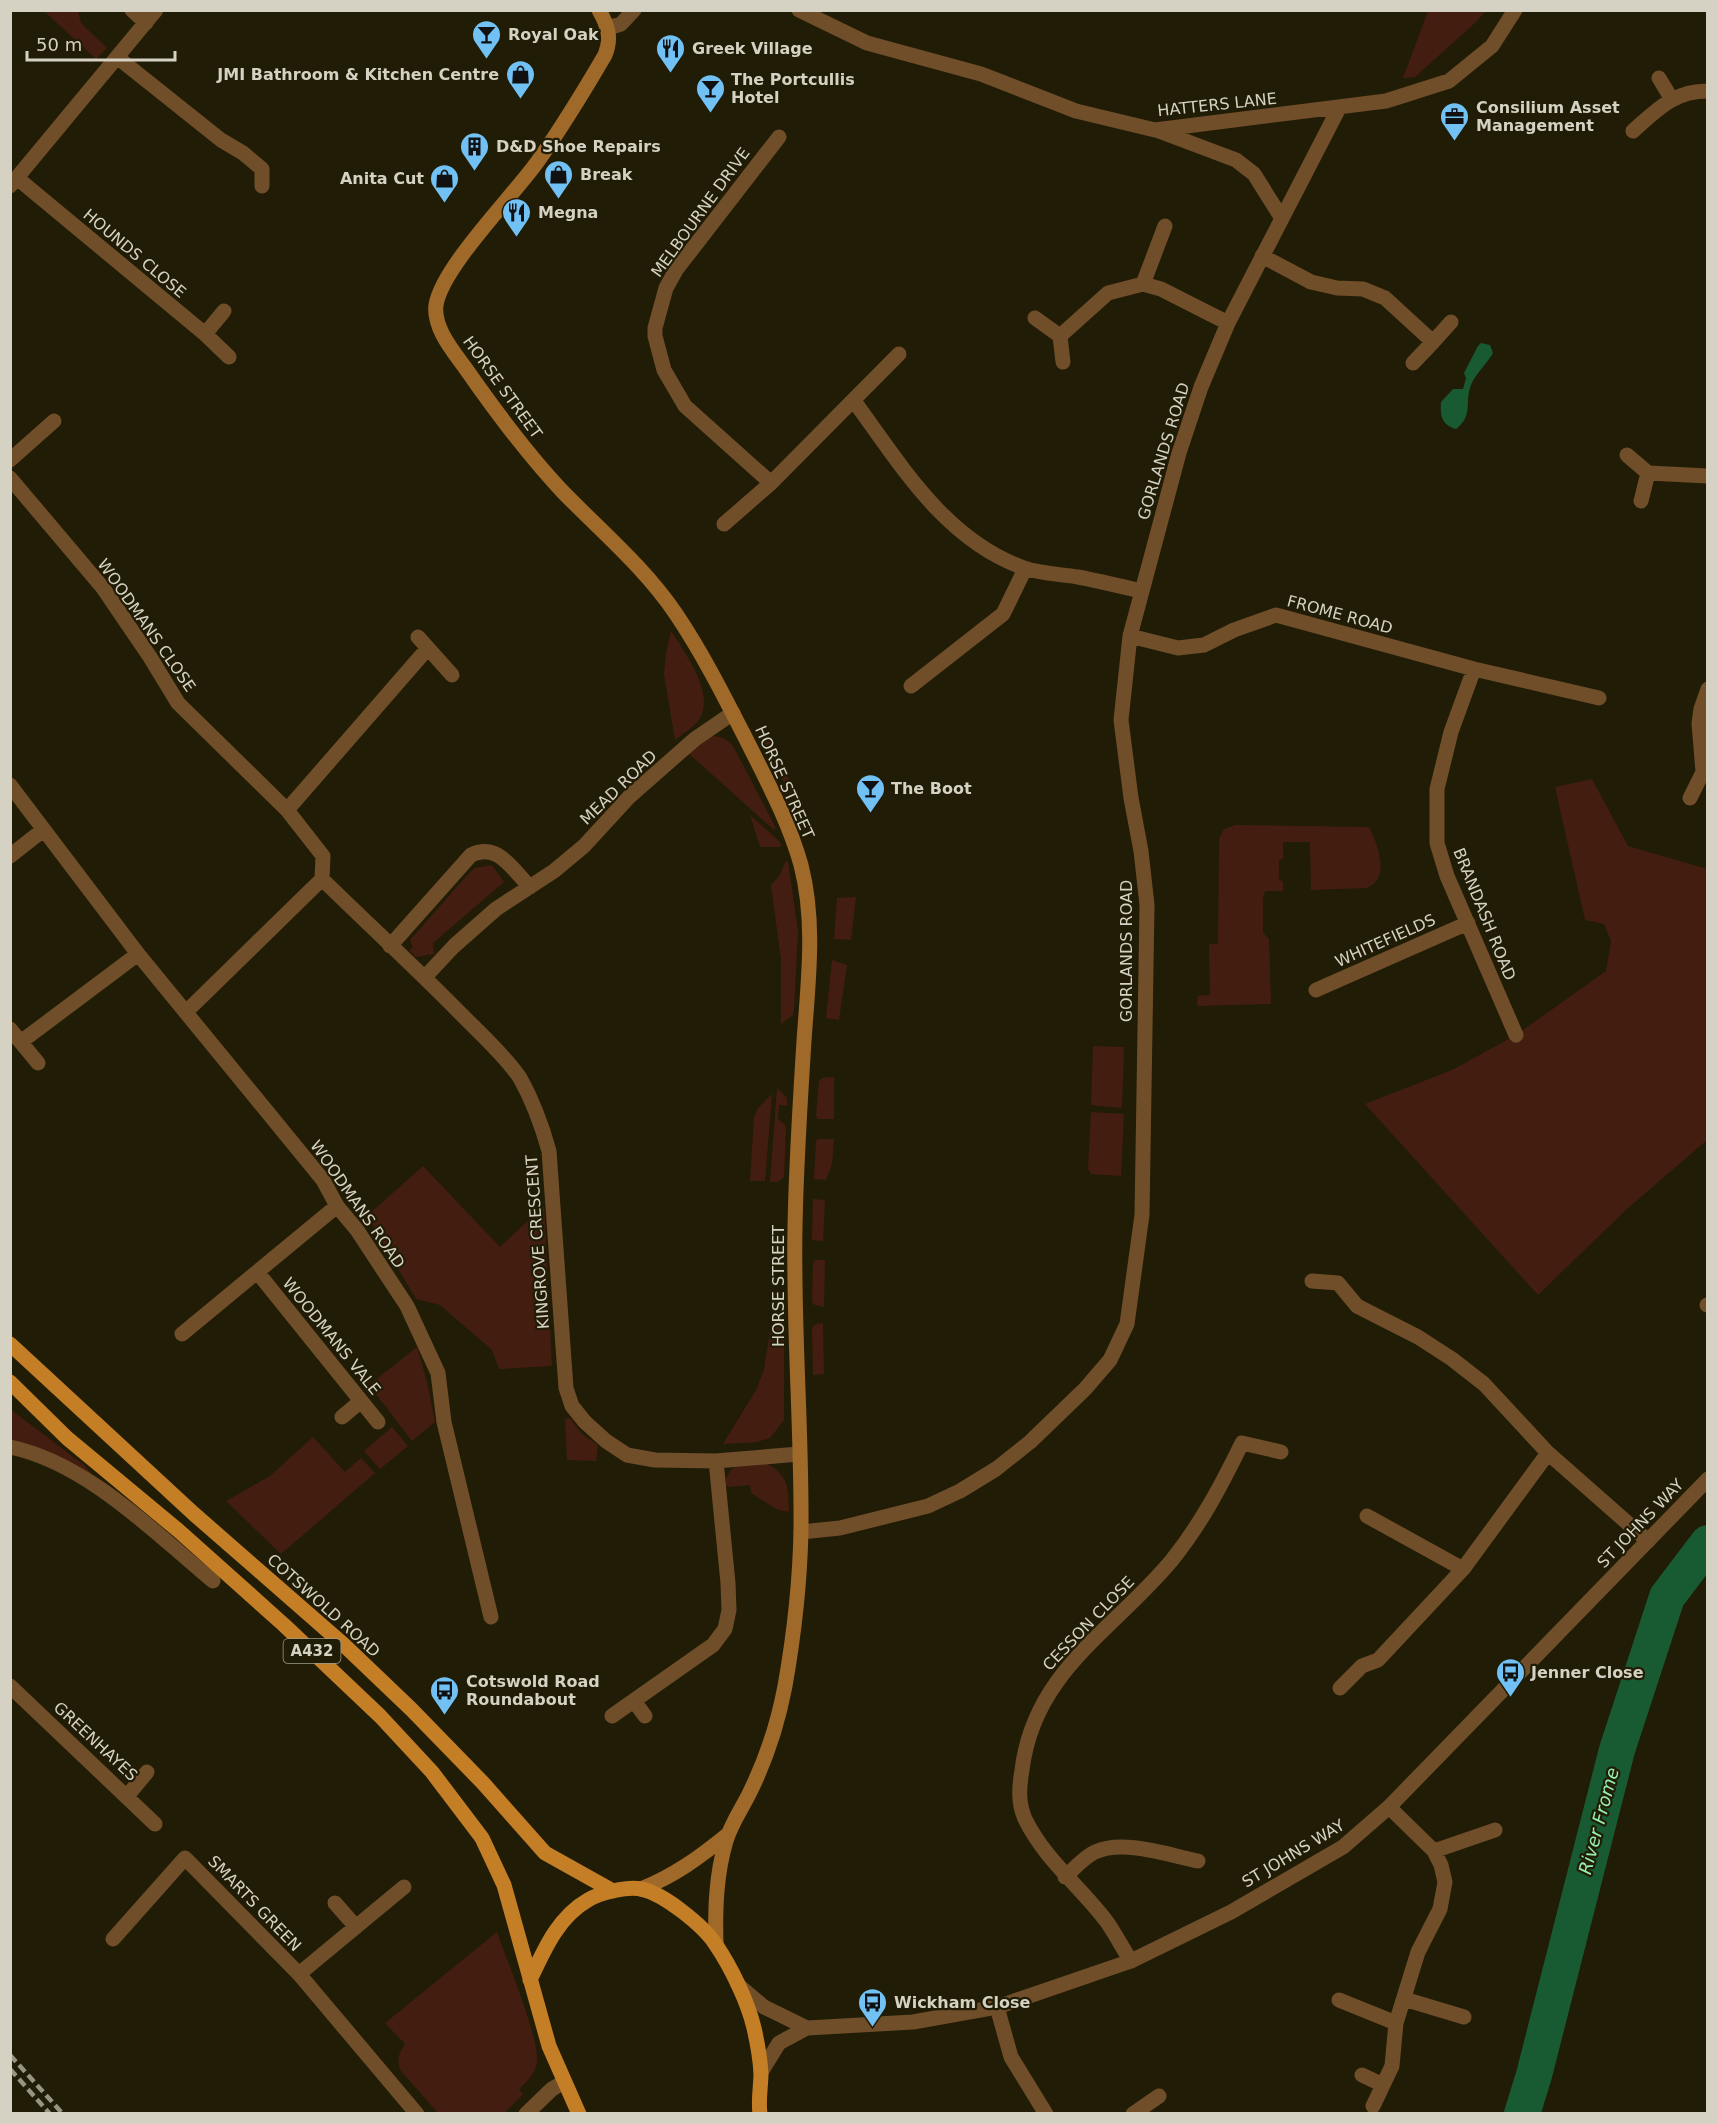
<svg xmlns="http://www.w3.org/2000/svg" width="1718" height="2124" viewBox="0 0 1718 2124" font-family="'DejaVu Sans',sans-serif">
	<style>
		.green { fill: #441d11 }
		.water { fill: #185b33 }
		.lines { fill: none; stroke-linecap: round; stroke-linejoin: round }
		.river { stroke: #185b33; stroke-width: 36 }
		.minor { stroke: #6f4e29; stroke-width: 15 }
		.tertiary { stroke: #6f4e29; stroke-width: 15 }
		.secondary { stroke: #9f6929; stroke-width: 15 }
		.primary { stroke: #c47e25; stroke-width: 15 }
		.rail { stroke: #989483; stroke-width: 4.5; stroke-dasharray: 9 4.5; stroke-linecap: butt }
		.labels { text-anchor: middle; stroke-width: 4.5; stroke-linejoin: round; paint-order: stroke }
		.shield { fill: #211c05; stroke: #9f9b8a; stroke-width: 1.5 }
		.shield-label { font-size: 15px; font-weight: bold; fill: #d5d1c3 }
		.poi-label { font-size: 16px; font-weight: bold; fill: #d5d1c3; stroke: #211c05; text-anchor: start }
		.street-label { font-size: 16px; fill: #d5d1c3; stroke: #211c05 }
		.water-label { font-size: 18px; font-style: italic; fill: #95efb0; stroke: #211c05 }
	</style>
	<rect width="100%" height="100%" fill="#211c05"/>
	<path class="green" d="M 44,11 L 78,11 L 81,23 L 107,48 L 96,59 Z
		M 1428,11 L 1486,11 L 1476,22 L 1415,77 L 1403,78 Z
		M 671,631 C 684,652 715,692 700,718 C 695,727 682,734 675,740 L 664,674 L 666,653 Z
		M 765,732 L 795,791 L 802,799 L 791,797 L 761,735 Z
		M 709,736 C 720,736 726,738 733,746 L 776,828 L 774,830 L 686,751 Z
		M 1592,779 L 1628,846 L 1707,869 L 1707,1140 L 1628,1208 L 1538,1295 L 1365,1104 L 1452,1070 L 1516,1035 L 1606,971 L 1611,941 L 1604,924 L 1585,920 L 1555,787 Z
		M 750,815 L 780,842 L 781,847 L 760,847 Z
		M 1235,825 L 1369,827 C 1378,844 1391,880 1366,888 L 1311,890 L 1310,842 L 1283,842 L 1283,859 L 1279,860 L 1279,879 L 1283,882 L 1283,891 L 1265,891 L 1263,899 L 1263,933 L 1269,939 L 1271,1004 L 1197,1006 L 1198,996 L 1210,995 L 1209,944 L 1218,944 L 1219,838 L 1224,829 Z
		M 788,861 L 798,931 L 794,1010 L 793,1015 L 781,1024 L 781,960 L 771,885 L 780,875 L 785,862 Z
		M 492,865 L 504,882 L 433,943 L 434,954 L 416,957 L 409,950 L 413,948 L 410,940 L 471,871 L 475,868 Z
		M 856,897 L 851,940 L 834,939 L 837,898 Z
		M 832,960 L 847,965 L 839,1020 L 826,1018 Z
		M 1093,1046 L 1124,1047 L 1122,1108 L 1091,1105 Z
		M 834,1077 L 834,1119 L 818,1119 L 816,1116 L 819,1081 L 822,1078 Z
		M 777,1088 L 787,1098 L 787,1106 L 779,1105 L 778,1119 L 786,1126 L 784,1177 L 778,1182 L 770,1182 Z
		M 772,1094 L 765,1181 L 750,1181 L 754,1117 L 758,1108 Z
		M 1091,1112 L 1124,1114 L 1121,1176 L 1091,1174 L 1088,1169 Z
		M 818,1139 L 834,1139 L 832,1164 L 826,1180 L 814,1179 L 816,1141 Z
		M 423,1166 L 500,1247 L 544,1206 L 552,1366 L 499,1369 L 492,1350 L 440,1305 L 416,1299 L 367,1216 Z
		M 813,1199 L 825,1200 L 823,1241 L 812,1240 Z
		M 815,1260 L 825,1260 L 824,1307 L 815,1305 L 812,1302 L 813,1264 Z
		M 823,1323 L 824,1374 L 813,1375 L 812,1328 L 816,1324 Z
		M 771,1325 L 784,1328 L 784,1420 L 770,1438 L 757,1442 L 723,1444 L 756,1390 L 764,1370 Z
		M 417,1347 L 427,1382 L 435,1422 L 412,1441 L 369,1385 Z
		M 10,1409 L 84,1465 L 96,1479 L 11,1443 Z
		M 570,1418 L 582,1434 L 598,1445 L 596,1461 L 567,1460 L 565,1419 Z
		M 392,1427 L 408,1446 L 380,1469 L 364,1451 Z
		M 313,1437 L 345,1472 L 361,1458 L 375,1473 L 281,1554 L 226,1501 L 270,1476 Z
		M 764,1462 C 789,1475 788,1486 789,1512 L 778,1510 L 751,1493 L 750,1485 L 728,1487 L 725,1483 C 731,1461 745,1464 764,1462 Z
		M 497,1932 C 506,1959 540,2039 537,2062 C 535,2074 528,2081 519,2089 L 523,2094 L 504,2113 L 438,2113 L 401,2071 C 396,2060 399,2053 405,2044 L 385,2023 Z"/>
	<path class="water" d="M 1481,343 L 1490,345 L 1493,353 C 1487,364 1475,374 1471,385 C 1464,402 1474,415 1456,429 C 1442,425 1440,416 1441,402 L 1453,389 L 1463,389 L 1466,378 L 1464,373 L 1478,346 Z"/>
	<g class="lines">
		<path class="river" d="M 1522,2114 L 1534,2075 L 1617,1750 L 1667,1597 L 1708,1543"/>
		<path class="minor" d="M 132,10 L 146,23
			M 799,10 L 867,43 L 981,74 L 1076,111 L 1155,130 L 1386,101 L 1449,81 L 1492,46 L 1515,10
			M 608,28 L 621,24 L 634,10
			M 117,57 L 221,140 L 243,153 L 262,169 L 262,186
			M 1659,78 L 1671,98
			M 1159,131 L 1236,160 L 1254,174 L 1281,217
			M 1633,131 C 1657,110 1673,91 1708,91
			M 17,178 L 205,334 L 229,357
			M 10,186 L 156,10
			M 1262,256 L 1311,282 L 1337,288 L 1363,289 L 1385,298 L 1433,342 L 1451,322
			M 1143,284 L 1165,226
			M 1035,318 L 1060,336
			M 205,334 L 224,311
			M 1063,362 L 1060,336 L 1108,293 L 1143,284 L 1161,289 L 1228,323
			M 1413,363 L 1433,342
			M 854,401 C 901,465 945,540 1024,568 C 1041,574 1061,574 1078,577 C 1099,581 1120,586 1141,591
			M 1627,455 L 1648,473 L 1641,501
			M 10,460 L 54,421
			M 1648,473 L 1708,476
			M 10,478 L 103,588 L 150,657 L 178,703 L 287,810 L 323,856 L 322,879 L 187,1011
			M 771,483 L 685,406 L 664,370 L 655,336 L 655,328 L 666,288 L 676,270 L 779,137
			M 724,524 L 771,483 L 899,354
			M 1130,636 L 1178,648 L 1204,645 L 1234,630 L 1276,615 L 1474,669 L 1599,698
			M 418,637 L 452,675
			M 1474,669 L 1451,732 L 1437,789 L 1437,843 L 1447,876 L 1516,1035
			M 911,686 L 1003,614 L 1025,569
			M 10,785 L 138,954 L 323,1180 L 337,1206 L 357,1230 L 407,1306 L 438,1373 L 444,1422 L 491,1617
			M 1690,798 L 1703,772 L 1699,723 L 1701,709 L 1708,689
			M 287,810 L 428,648
			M 10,856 L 43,830
			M 322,879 C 369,925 418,970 464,1017 C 482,1035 506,1057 520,1078 C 533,1101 542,1126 549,1151 L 566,1388 L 572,1406 L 585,1422 L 606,1441 L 627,1455 L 655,1460 L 716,1461 L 799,1454
			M 390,946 L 471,855 C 498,842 512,869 530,887
			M 425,977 L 454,946 L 496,909 L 554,871 L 584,846 L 630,796 L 695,739 L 733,713
			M 1316,990 L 1468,923
			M 10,1029 L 38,1063
			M 22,1041 L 138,954
			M 258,1273 L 378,1422
			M 1312,1281 L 1338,1283 L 1357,1306 L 1418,1337 L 1452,1359 L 1484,1384 L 1548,1453 L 1648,1541
			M 1707,1305 L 1708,1305
			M 182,1334 L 337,1206
			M 342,1417 L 361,1401
			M 10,1447 C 87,1463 154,1532 213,1581
			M 1367,1516 L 1463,1569
			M 801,1532 L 840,1528 L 928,1506 L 960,1491 L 996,1469 L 1030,1442 L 1085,1389 L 1110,1360 L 1127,1324 L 1142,1215 L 1147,905 L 1141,851 L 1131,798 L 1121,720 L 1130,636 L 1179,453 L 1201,387 L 1228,323 L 1339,108
			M 10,1686 L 155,1824
			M 1340,1688 L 1362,1666 L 1378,1660 L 1463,1569 L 1548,1453
			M 634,1701 L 645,1716
			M 612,1716 L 713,1645 L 725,1629 L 729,1610 L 728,1583 L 716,1461
			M 128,1795 L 147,1772
			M 1434,1851 L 1495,1830
			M 1065,1877 C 1074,1869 1084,1857 1095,1852 C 1123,1839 1168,1855 1198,1861
			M 335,1903 L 356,1927
			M 113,1939 L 185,1858 L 299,1974 L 417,2114
			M 1131,1961 C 1123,1949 1116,1935 1107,1922 C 1081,1887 1045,1860 1025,1819 C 1018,1803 1019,1788 1022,1770 C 1034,1671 1113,1631 1172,1560 C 1201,1524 1222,1484 1242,1443 L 1281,1452
			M 299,1974 L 404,1887
			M 1404,1999 L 1464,2017
			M 1339,2000 L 1396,2023
			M 997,2007 L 1011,2057 L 1046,2114
			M 1362,2075 L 1383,2085
			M 1373,2106 L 1392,2066 L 1396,2023 L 1418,1952 L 1440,1909 L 1445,1882 L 1441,1865 L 1434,1851 L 1389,1807
			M 526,2114 L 552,2089 L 564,2082
			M 1133,2114 L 1159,2096"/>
		<path class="tertiary" d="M 738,1985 L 764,2007 L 807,2028
			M 761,2072 L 779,2043 L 807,2028 L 913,2022 L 997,2007 L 1131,1961 L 1231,1912 L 1343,1847 L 1389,1807 L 1708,1479"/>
		<path class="secondary" d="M 599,10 C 608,26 612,38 605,55 C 584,91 562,127 538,161 C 514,195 442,267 436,305 C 433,328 453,351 466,369 C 496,412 527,454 563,492 C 601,531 645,568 676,614 C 703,654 725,698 747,741 C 767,781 789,822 801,865 C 816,923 808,982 804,1041 C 800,1104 796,1166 795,1228 C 793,1329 802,1430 801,1530 C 800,1582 794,1635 785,1686 C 778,1723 766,1760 749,1794 C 741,1810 731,1824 726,1841 C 716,1875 715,1909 716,1944
			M 641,1889 C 674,1876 700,1857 727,1835"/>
		<path class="primary" d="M 10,1344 L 194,1514 L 344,1645 L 411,1709 L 483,1783 L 545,1853 L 613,1891
			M 10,1382 L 67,1438 L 179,1531 L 284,1625 L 380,1716 L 432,1772 L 482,1838 L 504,1885 L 549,2046 L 579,2114
			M 530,1980 C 544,1950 558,1917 588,1900 C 599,1893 628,1886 641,1889 C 663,1893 704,1926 716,1945 C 731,1967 748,2002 754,2028 C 757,2041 760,2058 761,2073 C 761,2086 758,2100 760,2114"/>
		<path class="rail" d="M 10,2055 L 63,2114
			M 10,2069 L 50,2114"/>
	</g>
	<defs>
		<symbol id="bar-pin" viewBox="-11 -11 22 30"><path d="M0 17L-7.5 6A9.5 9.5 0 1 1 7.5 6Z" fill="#71c1f5" stroke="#211c05"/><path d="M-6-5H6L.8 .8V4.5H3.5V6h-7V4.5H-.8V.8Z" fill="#111"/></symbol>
		<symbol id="restaurant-pin" viewBox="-11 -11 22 30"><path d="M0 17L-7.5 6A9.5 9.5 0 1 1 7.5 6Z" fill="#71c1f5" stroke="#211c05"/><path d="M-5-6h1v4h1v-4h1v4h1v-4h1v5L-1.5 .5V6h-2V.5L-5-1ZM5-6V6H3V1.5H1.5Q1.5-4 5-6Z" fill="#111"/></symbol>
		<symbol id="shop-pin" viewBox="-11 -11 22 30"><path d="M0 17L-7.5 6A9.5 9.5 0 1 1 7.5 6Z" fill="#71c1f5" stroke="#211c05"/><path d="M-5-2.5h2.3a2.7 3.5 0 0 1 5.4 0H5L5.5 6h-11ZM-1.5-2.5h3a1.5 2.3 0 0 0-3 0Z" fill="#111"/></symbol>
		<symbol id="office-pin" viewBox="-11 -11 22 30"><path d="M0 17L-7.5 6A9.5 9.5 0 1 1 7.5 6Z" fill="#71c1f5" stroke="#211c05"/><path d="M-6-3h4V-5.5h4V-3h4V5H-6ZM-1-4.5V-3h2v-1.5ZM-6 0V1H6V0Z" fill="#111"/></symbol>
		<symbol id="building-pin" viewBox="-11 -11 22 30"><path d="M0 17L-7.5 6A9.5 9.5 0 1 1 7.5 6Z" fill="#71c1f5" stroke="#211c05"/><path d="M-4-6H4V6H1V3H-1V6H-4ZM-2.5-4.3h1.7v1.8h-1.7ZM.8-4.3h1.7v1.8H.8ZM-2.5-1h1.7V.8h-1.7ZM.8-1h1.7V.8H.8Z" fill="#111"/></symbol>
		<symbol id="bus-pin" viewBox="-11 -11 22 30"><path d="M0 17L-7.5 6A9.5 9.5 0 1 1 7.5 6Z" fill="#71c1f5" stroke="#211c05"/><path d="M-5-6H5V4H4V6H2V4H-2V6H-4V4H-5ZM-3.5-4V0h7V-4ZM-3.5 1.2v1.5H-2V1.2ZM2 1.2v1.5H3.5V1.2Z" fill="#111"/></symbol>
	</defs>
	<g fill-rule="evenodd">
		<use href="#bar-pin" x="470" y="18" width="33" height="45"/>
		<use href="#restaurant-pin" x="654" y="32" width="33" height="45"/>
		<use href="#shop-pin" x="504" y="58" width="33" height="45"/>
		<use href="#bar-pin" x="694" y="72" width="33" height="45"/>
		<use href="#office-pin" x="1438" y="100" width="33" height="45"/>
		<use href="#building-pin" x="458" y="130" width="33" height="45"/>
		<use href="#shop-pin" x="542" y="158" width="33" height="45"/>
		<use href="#shop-pin" x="428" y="162" width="33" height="45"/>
		<use href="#restaurant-pin" x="500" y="196" width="33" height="45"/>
		<use href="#bar-pin" x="854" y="772" width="33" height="45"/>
		<use href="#bus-pin" x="1494" y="1656" width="33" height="45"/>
		<use href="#bus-pin" x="428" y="1674" width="33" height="45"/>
		<use href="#bus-pin" x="856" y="1986" width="33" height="45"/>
	</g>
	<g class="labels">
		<rect class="shield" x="283.5" y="1639" width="57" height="24" rx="4.5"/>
		<g class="shield-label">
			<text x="312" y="1656">A432</text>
		</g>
		<g class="poi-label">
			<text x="508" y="40">Royal Oak</text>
			<text x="692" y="54">Greek Village</text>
			<text x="499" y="80" text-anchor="end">JMI Bathroom &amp; Kitchen Centre</text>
			<text x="731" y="85">The Portcullis<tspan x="731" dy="18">Hotel</tspan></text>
			<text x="1476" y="113">Consilium Asset<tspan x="1476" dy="18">Management</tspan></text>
			<text x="496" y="152">D&amp;D Shoe Repairs</text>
			<text x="580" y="180">Break</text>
			<text x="424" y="184" text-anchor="end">Anita Cut</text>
			<text x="538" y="218">Megna</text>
			<text x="891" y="794">The Boot</text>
			<text x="1531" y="1678">Jenner Close</text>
			<text x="466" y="1687">Cotswold Road<tspan x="466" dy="18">Roundabout</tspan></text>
			<text x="894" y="2008">Wickham Close</text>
		</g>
		<g class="street-label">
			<text transform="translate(1217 104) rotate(-6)" y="6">HATTERS LANE</text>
			<text transform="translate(700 212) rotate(-54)" y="6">MELBOURNE DRIVE</text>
			<text transform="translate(135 253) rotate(40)" y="6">HOUNDS CLOSE</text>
			<text transform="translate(503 387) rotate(54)" y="6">HORSE STREET</text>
			<text transform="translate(1163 451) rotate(-73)" y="6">GORLANDS ROAD</text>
			<text transform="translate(1340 614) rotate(15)" y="6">FROME ROAD</text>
			<text transform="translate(147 625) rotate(55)" y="6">WOODMANS CLOSE</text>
			<text transform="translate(785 782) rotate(66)" y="6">HORSE STREET</text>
			<text transform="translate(618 787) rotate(-44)" y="6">MEAD ROAD</text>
			<text transform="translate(1485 914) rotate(68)" y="6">BRANDASH ROAD</text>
			<text transform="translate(1385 940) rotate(-24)" y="6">WHITEFIELDS</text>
			<text transform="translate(1126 951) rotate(-90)" y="6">GORLANDS ROAD</text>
			<text transform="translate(358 1204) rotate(55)" y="6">WOODMANS ROAD</text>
			<text transform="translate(537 1242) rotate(-94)" y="6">KINGROVE CRESCENT</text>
			<text transform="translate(778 1286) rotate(-90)" y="6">HORSE STREET</text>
			<text transform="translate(332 1336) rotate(51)" y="6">WOODMANS VALE</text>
			<text transform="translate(1640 1523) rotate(-46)" y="6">ST JOHNS WAY</text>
			<text transform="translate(324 1605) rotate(42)" y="6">COTSWOLD ROAD</text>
			<text transform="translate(1088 1623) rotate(-46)" y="6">CESSON CLOSE</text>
			<text transform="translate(96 1741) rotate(43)" y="6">GREENHAYES</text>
			<text transform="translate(1293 1853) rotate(-31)" y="6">ST JOHNS WAY</text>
			<text transform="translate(255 1903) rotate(46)" y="6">SMARTS GREEN</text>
		</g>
		<g class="water-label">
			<text transform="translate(1599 1821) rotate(-75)" y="6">River Frome</text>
		</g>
	</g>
	<rect width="1718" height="2124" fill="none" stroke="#d5d1c3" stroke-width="24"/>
	<path d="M27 51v9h148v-9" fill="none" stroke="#d5d1c3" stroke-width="3"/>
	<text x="36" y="51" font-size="18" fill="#d5d1c3" stroke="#211c05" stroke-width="4.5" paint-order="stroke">50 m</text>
</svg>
